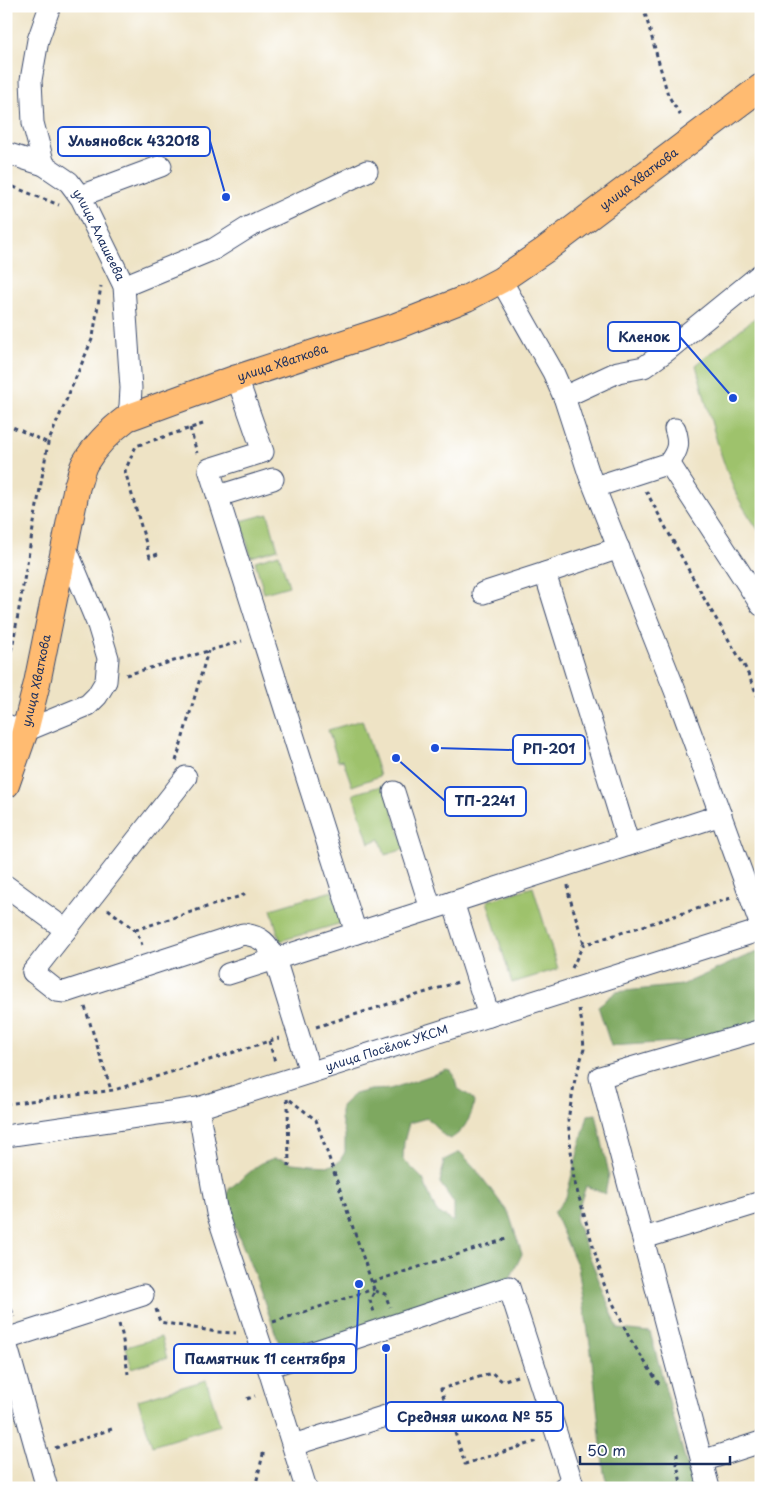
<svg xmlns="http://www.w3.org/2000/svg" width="767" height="1494" viewBox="0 0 767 1494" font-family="'Playpen Sans',sans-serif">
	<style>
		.green { fill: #9ec26c; stroke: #5c7865 }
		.forest { fill: #7ea860; stroke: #4c6c5f }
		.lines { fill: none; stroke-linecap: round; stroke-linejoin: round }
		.minor-casing { stroke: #3b4a6d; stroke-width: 23 }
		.major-casing { stroke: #3b4a6d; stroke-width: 28 }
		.path { stroke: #3b4a6d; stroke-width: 3; stroke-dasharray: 4 4; stroke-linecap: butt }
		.minor { stroke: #fff; stroke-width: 21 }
		.major { stroke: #ffbb71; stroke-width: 26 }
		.labels { text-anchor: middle; stroke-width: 4.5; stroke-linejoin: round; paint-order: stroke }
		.street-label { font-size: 12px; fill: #1b2f5e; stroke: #fff }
		.leader { fill: none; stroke: #1d4ed8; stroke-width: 2 }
		.callout-dot { fill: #1d4ed8; stroke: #fff; stroke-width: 2 }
		.callout { fill: #fff; stroke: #1d4ed8; stroke-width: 2 }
		.callout-label { font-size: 14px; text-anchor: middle; font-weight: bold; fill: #1b2f5e }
	</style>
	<rect width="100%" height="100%" fill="#fff"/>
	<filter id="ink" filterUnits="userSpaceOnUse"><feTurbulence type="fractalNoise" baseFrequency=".02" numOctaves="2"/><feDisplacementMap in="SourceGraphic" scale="10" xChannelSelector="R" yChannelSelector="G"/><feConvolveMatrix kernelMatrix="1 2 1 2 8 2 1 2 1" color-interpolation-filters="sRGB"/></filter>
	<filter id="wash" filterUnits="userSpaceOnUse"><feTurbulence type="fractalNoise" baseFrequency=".0096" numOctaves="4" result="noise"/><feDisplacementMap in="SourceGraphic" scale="20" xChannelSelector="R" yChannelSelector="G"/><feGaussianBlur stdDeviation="1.12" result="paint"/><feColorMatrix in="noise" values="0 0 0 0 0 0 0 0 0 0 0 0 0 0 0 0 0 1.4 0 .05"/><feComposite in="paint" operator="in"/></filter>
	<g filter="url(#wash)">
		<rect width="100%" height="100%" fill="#eee3c5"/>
		<path class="green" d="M 761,313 L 761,534 C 751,519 740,504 733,487 C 717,448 707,406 696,365 Z
			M 268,514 L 278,549 L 251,557 L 241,521 Z
			M 279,554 L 289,586 L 264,593 L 255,561 Z
			M 362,720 L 380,776 L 352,786 L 343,760 L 338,761 L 328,730 Z
			M 384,785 L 405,849 L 385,855 L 380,839 L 369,843 L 353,794 Z
			M 533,887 L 558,969 L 512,983 L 487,901 Z
			M 332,891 L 342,923 L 280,941 L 271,909 Z
			M 161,1337 L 167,1358 L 132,1369 L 126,1347 Z
			M 206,1380 L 220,1425 L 152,1446 L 138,1400 Z"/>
		<path class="forest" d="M 761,951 L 761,1029 L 721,1039 L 611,1046 L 598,1006 L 616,992 L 682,985 L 744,957 Z
			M 447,1070 L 451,1071 L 454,1075 L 457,1088 L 470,1096 L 474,1102 C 473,1115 463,1133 450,1139 C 440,1135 436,1125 427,1118 L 409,1123 L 404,1142 L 403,1159 L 423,1179 L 436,1211 L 454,1222 L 454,1203 L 440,1183 L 444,1160 L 460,1152 L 475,1168 L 509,1214 L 522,1254 L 507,1285 L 296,1353 L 281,1349 L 257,1281 L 225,1202 L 229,1189 L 261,1163 L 274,1158 L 283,1159 L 292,1163 L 312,1165 L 329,1166 L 339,1162 L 345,1152 L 345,1134 L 341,1119 L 341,1106 L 354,1094 L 370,1090 L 390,1089 Z
			M 596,1114 L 609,1174 L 605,1194 L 586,1186 L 575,1219 L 618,1329 L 650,1332 L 693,1488 L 609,1488 L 604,1473 L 591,1351 L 578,1267 L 554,1213 L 566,1197 L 588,1115 Z"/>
	</g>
	<g filter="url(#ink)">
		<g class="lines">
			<defs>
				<g id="minor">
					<path id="s1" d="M 6,153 L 44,165 L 69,182 L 81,198 L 124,286 L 131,388 L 130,406 L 127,418"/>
					<path d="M 44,165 L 33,123 L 31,80 L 38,40 L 50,6"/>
					<path d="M 80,196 L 161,166"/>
					<path d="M 501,280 L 553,372 L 564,397 L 589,474 L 678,698 L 761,926"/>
					<path d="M 124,286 L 214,249 L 249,227 L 367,171"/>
					<path d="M 237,378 L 263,452 L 209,469 L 356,933"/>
					<path d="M 564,397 L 618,372 L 644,367 L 665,352 L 761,274"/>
					<path d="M 669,463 C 678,450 680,444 675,429"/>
					<path d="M 595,487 L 669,463 L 761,605"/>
					<path d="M 218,496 L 273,479"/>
					<path d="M 619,548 L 545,573 L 629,845"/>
					<path d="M 483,593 L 545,573"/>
					<path d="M 6,725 L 25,731 L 88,705 L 97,696 L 106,681 L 108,658 L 98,625 L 65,546"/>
					<path d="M 394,792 L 431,909"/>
					<path d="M 6,886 L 66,930 L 186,777"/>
					<path d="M 453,902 L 721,815"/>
					<path d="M 33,972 L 57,991 L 65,992 L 243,934 C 261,936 268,943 275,959 L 228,974"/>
					<path d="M 35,973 L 33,972 L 66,930"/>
					<path d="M 310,1072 L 275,959 L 444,905 L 453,902 L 489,1016"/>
					<path d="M 198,1108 L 217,1213 L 268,1367 L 509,1287 L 573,1485 L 563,1488"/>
					<path id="s2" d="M 6,1136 L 198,1108 L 761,930"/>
					<path d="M 644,1238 L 761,1202"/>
					<path d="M 6,1339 L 143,1295"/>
					<path d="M 6,1343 L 47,1488"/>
					<path d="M 268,1367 L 306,1488"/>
					<path d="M 293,1445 L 389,1415"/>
					<path d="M 702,1461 L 761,1442"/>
					<path d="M 709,1488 L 600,1077 L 761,1030"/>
				</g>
				<g id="major">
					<path id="s3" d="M 6,785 L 25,731 L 37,683 L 77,486 C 80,479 81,470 85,463 C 95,446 111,430 127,418 L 237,378 L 396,326 L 467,298 L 501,280 L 545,250 L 761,87"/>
				</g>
			</defs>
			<use href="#minor" class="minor-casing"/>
			<use href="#major" class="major-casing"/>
			<path class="path" d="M 643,6 L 668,95 L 682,118
				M 6,184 L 59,205
				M 6,424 L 48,443
				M 190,428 L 197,453
				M 646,491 L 706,602 L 745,667 L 761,704
				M 158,554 L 150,557 L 125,471 L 136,446 L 206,423
				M 6,674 L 13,643 L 48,443 L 93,337 L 101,286
				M 126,675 L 242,641
				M 176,761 L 208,651
				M 568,885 L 569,895 L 584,944
				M 108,909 L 137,932 L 142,945
				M 135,930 L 247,894
				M 572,968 L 583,945 L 731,898
				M 85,1007 L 111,1090
				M 579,1009 L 582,1023 L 584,1049 L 575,1079 L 568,1120 L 574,1180 L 604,1284 L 630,1339 L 659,1384
				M 316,1027 L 458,982
				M 269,1041 L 275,1062
				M 287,1099 L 288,1106 L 289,1166
				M 290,1100 L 316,1120 L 374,1289 L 375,1291 L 370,1300 L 374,1312
				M 6,1104 L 114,1090 L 279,1038
				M 372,1282 L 506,1239
				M 375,1291 L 385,1294 L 390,1307
				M 6,1294 L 14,1317
				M 156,1309 L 160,1322 L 217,1332 L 236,1333
				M 273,1322 L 374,1289
				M 119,1324 L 122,1334 L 128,1374
				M 517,1376 L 502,1381 L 492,1373 L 441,1389 L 465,1464 L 538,1441
				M 247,1399 L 255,1396
				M 55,1448 L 112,1429
				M 677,1453 L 677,1464 L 682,1488
				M 255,1488 L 264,1450"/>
			<use href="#minor" class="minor"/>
			<use href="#major" class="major"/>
		</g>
	</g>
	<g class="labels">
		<g class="street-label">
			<text dy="4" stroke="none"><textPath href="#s3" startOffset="964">улица Хваткова</textPath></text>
			<text dy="4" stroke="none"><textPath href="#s1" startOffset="131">улица Алашеева</textPath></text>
			<text dy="4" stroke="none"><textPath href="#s3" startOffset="559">улица Хваткова</textPath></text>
			<text dy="4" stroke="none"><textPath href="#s3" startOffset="109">улица Хваткова</textPath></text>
			<text dy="4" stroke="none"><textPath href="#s2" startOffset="392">улица Посёлок УКСМ</textPath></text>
		</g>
	</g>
	<path class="leader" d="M226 197L210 141M733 398L680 337M435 748L513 750M396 758L445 801M359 1284L356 1359M386 1348L386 1417"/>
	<g class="callout-dot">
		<circle cx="226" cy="197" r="5"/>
		<circle cx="733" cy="398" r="5"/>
		<circle cx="435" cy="748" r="5"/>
		<circle cx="396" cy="758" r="5"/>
		<circle cx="359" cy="1284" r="5"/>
		<circle cx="386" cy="1348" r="5"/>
	</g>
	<g class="callout">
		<rect x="58" y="127" width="152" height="29" rx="5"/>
		<rect x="608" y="322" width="72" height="29" rx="5"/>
		<rect x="513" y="735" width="72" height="29" rx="5"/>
		<rect x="445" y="787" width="81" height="29" rx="5"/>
		<rect x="174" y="1344" width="182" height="29" rx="5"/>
		<rect x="386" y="1402" width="177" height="29" rx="5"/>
	</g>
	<g class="callout-label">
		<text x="134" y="146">Ульяновск 432018</text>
		<text x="644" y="342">Кленок</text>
		<text x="549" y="754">РП-201</text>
		<text x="485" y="806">ТП-2241</text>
		<text x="265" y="1364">Памятник 11 сентября</text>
		<text x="475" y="1422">Средняя школа № 55</text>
	</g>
	<rect width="767" height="1494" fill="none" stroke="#fff" stroke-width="25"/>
	<path d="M580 1456v8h150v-8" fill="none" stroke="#1b2f5e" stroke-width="2.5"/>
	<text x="587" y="1456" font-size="15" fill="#1b2f5e" stroke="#ffffff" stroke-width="4" paint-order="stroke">50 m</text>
</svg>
